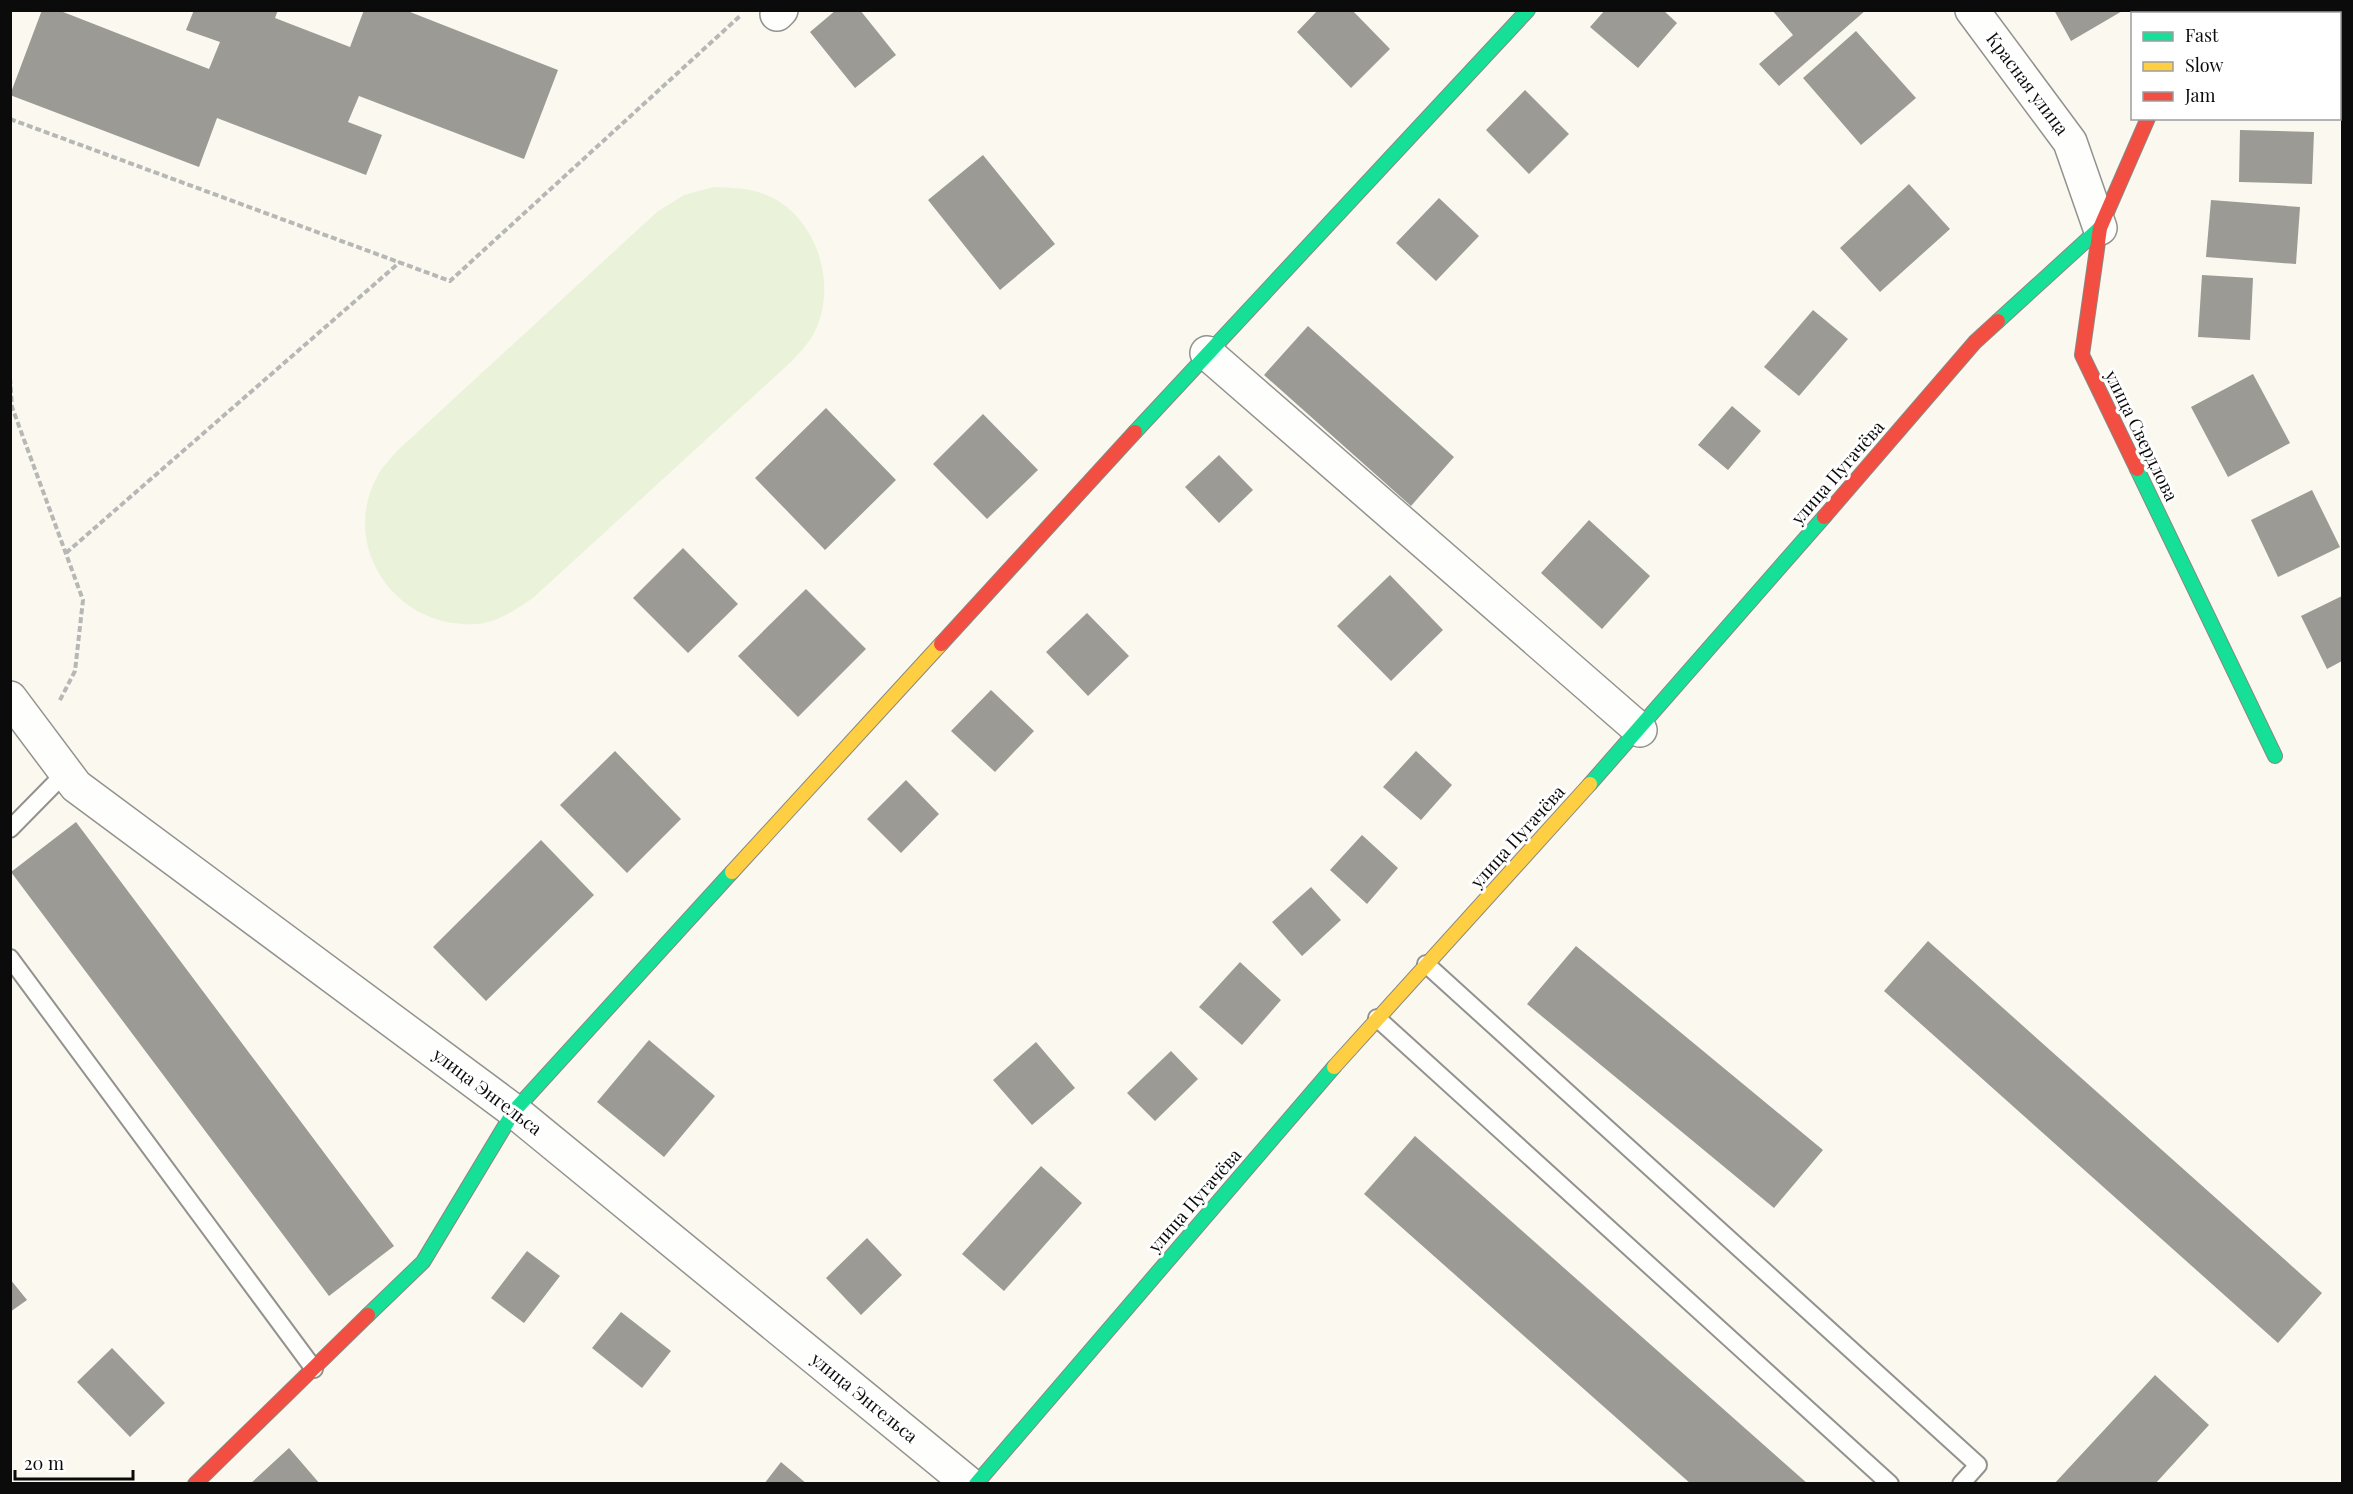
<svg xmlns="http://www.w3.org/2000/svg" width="2353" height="1494" viewBox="0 0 2353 1494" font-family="'Playfair Display',serif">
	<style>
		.pitch { fill: #eaf3d9 }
		.building { fill: #9c9a95 }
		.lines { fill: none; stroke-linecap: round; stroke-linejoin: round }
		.lane-casing { stroke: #93928e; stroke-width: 20 }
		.street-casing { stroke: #93928e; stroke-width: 36 }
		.fast-casing { stroke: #898884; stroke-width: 16 }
		.slow-casing { stroke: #898884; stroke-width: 16 }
		.jam-casing { stroke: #898884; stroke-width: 16 }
		.path { stroke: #b7b7b5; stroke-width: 4; stroke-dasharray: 6 3; stroke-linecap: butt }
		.lane { stroke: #fefefd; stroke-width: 16 }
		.street { stroke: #fefefd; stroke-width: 33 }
		.fast { stroke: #16e098; stroke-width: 14 }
		.slow { stroke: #ffcf43; stroke-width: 14 }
		.jam { stroke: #f24e42; stroke-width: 14 }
		.labels { text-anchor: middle; stroke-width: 6; stroke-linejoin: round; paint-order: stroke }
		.street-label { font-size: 18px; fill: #0b0b0b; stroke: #fff }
	</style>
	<rect width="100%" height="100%" fill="#faf8ef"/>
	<path class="pitch" d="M 714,187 C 735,188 754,188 773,198 C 820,223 838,289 813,335 C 808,344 799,353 792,361 L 533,598 C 515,610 497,623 475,624 C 396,629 338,546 378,475 C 383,466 391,458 398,450 L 657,212 L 684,195 Z"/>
	<path class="building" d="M 42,10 L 58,10 L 209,69 L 220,42 L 186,30 L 194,10 L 278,10 L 275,18 L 350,47 L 364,10 L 405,10 L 558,70 L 524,159 L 359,96 L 348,122 L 382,135 L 366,175 L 217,118 L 199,167 L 10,95 Z
		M 836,10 L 860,10 L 896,55 L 855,88 L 810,32 Z
		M 1318,10 L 1352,10 L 1390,49 L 1351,88 L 1297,32 Z
		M 1605,10 L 1663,10 L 1677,23 L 1638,68 L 1590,27 Z
		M 1772,10 L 1866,10 L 1779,86 L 1759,64 L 1793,35 Z
		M 2054,10 L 2124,10 L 2071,41 Z
		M 1856,31 L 1916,98 L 1861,145 L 1803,78 Z
		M 2340,48 L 2342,48 L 2342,107 L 2340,107 Z
		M 1525,90 L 1569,134 L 1529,174 L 1486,130 Z
		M 2240,130 L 2314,132 L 2312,184 L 2239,182 Z
		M 983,155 L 1055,244 L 1000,290 L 928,200 Z
		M 1909,184 L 1950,229 L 1880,292 L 1840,248 Z
		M 1439,198 L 1479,236 L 1436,281 L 1396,243 Z
		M 2211,200 L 2300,207 L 2296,264 L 2206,257 Z
		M 2202,275 L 2253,278 L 2250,340 L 2198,337 Z
		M 1813,310 L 1848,339 L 1799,396 L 1764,367 Z
		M 1308,326 L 1454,457 L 1411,506 L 1264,375 Z
		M 2253,374 L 2290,443 L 2228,477 L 2191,407 Z
		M 1732,406 L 1761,431 L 1728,470 L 1698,445 Z
		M 826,408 L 896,480 L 825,550 L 755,478 Z
		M 983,414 L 1038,470 L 987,519 L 933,464 Z
		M 1219,455 L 1253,490 L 1219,523 L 1185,487 Z
		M 2312,490 L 2340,547 L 2278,577 L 2251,520 Z
		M 1589,520 L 1650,576 L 1602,629 L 1541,573 Z
		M 683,548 L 738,604 L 688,653 L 633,598 Z
		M 1390,575 L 1443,630 L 1391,681 L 1337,626 Z
		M 806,589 L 866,649 L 798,717 L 738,656 Z
		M 2342,596 L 2342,661 L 2327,669 L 2301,616 Z
		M 1087,613 L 1129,656 L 1088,696 L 1046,652 Z
		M 991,690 L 1034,731 L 995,772 L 951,731 Z
		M 615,751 L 681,819 L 627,873 L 560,805 Z
		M 1416,751 L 1452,785 L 1421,820 L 1383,787 Z
		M 906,780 L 939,814 L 901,853 L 867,819 Z
		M 76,822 L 394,1246 L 329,1296 L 11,872 Z
		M 1362,835 L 1398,868 L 1367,904 L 1330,870 Z
		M 541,840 L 594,895 L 486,1001 L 433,947 Z
		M 1311,887 L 1341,920 L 1302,956 L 1272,922 Z
		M 1928,941 L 2322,1293 L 2278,1343 L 1884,991 Z
		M 1576,946 L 1823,1150 L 1774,1208 L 1527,1004 Z
		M 1240,962 L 1281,1000 L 1242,1045 L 1199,1007 Z
		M 649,1040 L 715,1096 L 664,1157 L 597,1102 Z
		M 1036,1042 L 1075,1088 L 1032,1125 L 993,1080 Z
		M 1171,1051 L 1198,1079 L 1155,1121 L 1127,1093 Z
		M 1415,1136 L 1808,1484 L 1691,1484 L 1364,1194 Z
		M 1041,1166 L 1082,1203 L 1004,1291 L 962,1254 Z
		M 867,1238 L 902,1275 L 861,1315 L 826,1278 Z
		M 527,1251 L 560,1276 L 524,1323 L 491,1298 Z
		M 10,1279 L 27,1300 L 10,1312 Z
		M 621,1312 L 671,1351 L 642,1388 L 592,1348 Z
		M 112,1348 L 165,1403 L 130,1437 L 77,1382 Z
		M 2155,1375 L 2209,1425 L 2155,1484 L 2054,1484 Z
		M 289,1448 L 320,1484 L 250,1484 Z
		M 781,1462 L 807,1484 L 764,1484 Z"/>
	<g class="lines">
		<defs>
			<path id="lane" d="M 10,829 L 66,772
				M 10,958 L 314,1369
				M 1426,964 L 1978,1465 L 1961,1484
				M 1377,1018 L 1890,1484"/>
			<path id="street" d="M 1972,10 L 2070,142 L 2100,228
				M 777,14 L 781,10
				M 1207,353 L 1640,730
				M 10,698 L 76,786 L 514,1111 L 969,1484"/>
			<path id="fast" d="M 2161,10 L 2161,14
				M 1998,321 L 2100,228
				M 1135,432 L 1528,10
				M 2137,469 L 2275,756
				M 1590,784 L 1824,517
				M 368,1315 L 423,1262 L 514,1111 L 732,872
				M 976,1484 L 1334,1067"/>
			<path id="slow" d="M 732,872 L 941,644
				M 1334,1067 L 1590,784"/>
			<path id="jam" d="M 2137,469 L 2082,355 L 2100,228 L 2148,118
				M 1824,517 L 1975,342 L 1998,321
				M 941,644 L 1135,432
				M 195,1484 L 368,1315"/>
		</defs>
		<use href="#lane" class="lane-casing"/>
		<use href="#street" class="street-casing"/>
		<use href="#fast" class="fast-casing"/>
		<use href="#slow" class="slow-casing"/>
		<use href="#jam" class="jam-casing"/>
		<path class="path" d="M 10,119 L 450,281 L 740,16
			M 10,378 L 12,407 L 83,600 L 75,671 L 59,702
			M 66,553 L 400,262"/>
		<use href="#lane" class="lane"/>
		<use href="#street" class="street"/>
		<use href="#fast" class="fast"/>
		<use href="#slow" class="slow"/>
		<use href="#jam" class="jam"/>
	</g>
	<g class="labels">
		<g class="street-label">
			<text transform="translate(2027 84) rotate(53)" y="6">Красная улица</text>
			<text transform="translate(2141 436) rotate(64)" y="6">улица Свердлова</text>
			<text transform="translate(1838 473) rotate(-49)" y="6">улица Пугачёва</text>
			<text transform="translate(1518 837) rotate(-48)" y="6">улица Пугачёва</text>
			<text transform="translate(487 1092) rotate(37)" y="6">улица Энгельса</text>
			<text transform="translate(1195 1201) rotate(-49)" y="6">улица Пугачёва</text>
			<text transform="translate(864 1398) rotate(39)" y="6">улица Энгельса</text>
		</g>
	</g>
	<rect width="2353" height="1494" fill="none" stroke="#0b0b0b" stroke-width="24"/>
	<rect x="2131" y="12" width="210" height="108" fill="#ffffff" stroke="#9d9d9d" stroke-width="1.5"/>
	<rect x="2143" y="32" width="30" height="9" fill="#16e098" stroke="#9d9d9d" stroke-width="1.5"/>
	<text x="2185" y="42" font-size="18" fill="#0b0b0b">Fast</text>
	<rect x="2143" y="62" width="30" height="9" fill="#ffcf43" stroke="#9d9d9d" stroke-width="1.5"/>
	<text x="2185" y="72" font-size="18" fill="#0b0b0b">Slow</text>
	<rect x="2143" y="92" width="30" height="9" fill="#f24e42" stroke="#9d9d9d" stroke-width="1.5"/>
	<text x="2185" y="102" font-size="18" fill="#0b0b0b">Jam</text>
	<path d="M15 1470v9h118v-9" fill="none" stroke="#0b0b0b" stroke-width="3"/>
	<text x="24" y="1470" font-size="18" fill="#0b0b0b" stroke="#ffffff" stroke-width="4.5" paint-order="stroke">20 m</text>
</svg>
